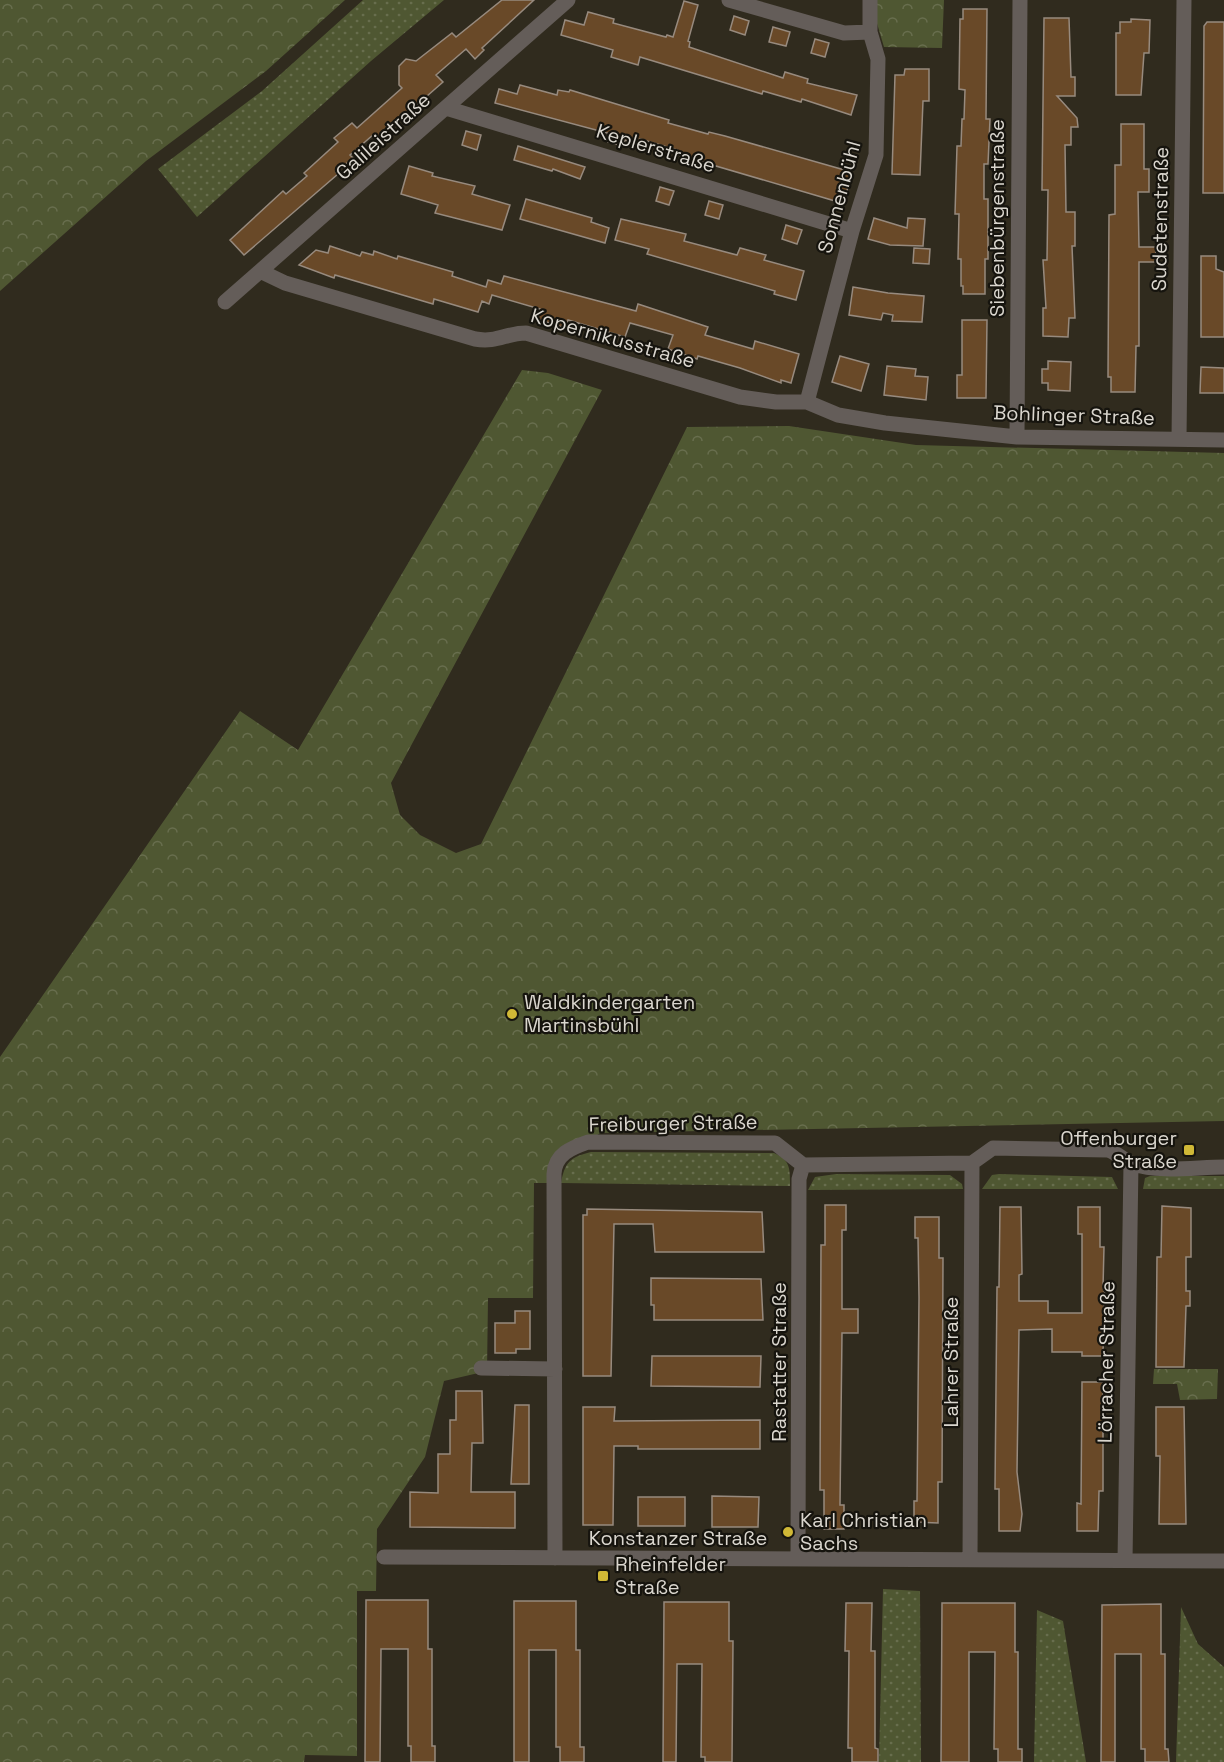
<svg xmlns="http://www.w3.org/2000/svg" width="1224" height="1762" viewBox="0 0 1224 1762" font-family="'Space Grotesk',sans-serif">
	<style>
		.grass { fill: url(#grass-dots) }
		.forest { fill: url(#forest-crowns) }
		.building { fill: #694928; stroke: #978a7e; stroke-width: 1.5 }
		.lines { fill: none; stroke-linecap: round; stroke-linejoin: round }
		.street { stroke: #645d59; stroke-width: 15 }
		.poi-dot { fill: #d0b836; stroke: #16140e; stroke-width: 2 }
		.labels { text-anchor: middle; stroke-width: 4.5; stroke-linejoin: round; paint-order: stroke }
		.street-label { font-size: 20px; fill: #dad6ce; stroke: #16140e }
		.poi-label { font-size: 20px; fill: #dad6ce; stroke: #16140e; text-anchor: start }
	</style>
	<defs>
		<pattern id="grass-dots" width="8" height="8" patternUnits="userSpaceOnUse" patternTransform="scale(1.5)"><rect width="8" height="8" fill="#4f5732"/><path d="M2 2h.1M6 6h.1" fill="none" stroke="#686e4e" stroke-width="1.8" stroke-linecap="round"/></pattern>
		<pattern id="forest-crowns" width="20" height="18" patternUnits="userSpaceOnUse" patternTransform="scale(1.5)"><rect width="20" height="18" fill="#4f5732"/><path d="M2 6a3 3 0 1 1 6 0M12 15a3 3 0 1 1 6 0" fill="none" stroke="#686e4e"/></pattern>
	</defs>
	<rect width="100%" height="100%" fill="#302b1e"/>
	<path class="grass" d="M 363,0 L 444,0 L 371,61 L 197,217 L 158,169 L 262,91 Z
		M 591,1152 L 774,1153 C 791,1160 790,1170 790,1186 L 561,1183 C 565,1162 570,1157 591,1152 Z
		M 836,1174 L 950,1175 L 962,1184 L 963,1189 L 808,1190 L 815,1177 Z
		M 999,1174 L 1112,1177 L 1118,1189 L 982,1189 L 992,1175 Z
		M 1150,1176 L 1224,1176 L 1224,1189 L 1143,1189 L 1145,1178 Z
		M 883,1589 L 920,1591 L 921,1762 L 879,1762 Z
		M 1181,1607 L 1198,1644 L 1224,1667 L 1224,1762 L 1176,1762 Z
		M 1037,1610 L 1063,1621 L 1086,1762 L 1034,1762 Z"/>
	<path class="forest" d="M 0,0 L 345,0 L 266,71 L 146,161 L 0,291 Z
		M 876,0 L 944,0 L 942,48 L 884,47 L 876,20 Z
		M 522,370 L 548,373 L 602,390 L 391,783 L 400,815 L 420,835 L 456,853 L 481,844 L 687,427 L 789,426 L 916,445 L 1224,453 L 1224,1121 L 600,1133 L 588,1142 L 567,1150 L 551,1183 L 534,1183 L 533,1298 L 488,1298 L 487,1371 L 444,1381 L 425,1457 L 377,1529 L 376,1591 L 357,1591 L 357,1756 L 305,1755 L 304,1762 L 0,1762 L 0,1057 L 240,711 L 298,750 Z
		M 1154,1369 L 1218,1369 L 1217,1399 L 1180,1400 L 1177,1384 L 1153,1384 Z"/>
	<path class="building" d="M 502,0 L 534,0 L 482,48 L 484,50 L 475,59 L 466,49 L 436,75 L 443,82 L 378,139 L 374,134 L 350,155 L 353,158 L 336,172 L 338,174 L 244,255 L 230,240 L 283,191 L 286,194 L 307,176 L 304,173 L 338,142 L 334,138 L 352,123 L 357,128 L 402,88 L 399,85 L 399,66 L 406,59 L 416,61 L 452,33 L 456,37 Z
		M 684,1 L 698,5 L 688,41 L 690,42 L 689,47 L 783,78 L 785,72 L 808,79 L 807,83 L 857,95 L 851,115 L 802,99 L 801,102 L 763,91 L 762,94 L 640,57 L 638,65 L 611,57 L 613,50 L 561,35 L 565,20 L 584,25 L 588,12 L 614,19 L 613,23 L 666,37 L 667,35 L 673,37 Z
		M 963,9 L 987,9 L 986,119 L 990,119 L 988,164 L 984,164 L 984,199 L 988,199 L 988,259 L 985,259 L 985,294 L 963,294 L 963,286 L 961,286 L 961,259 L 958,259 L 959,214 L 955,214 L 957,146 L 961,146 L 962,119 L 964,119 L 965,90 L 959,89 L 960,19 L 963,19 Z
		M 734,16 L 749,21 L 745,35 L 730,30 Z
		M 1044,18 L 1069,18 L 1071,77 L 1075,77 L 1075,96 L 1057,96 L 1077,118 L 1078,127 L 1071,127 L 1071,145 L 1065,145 L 1066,212 L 1075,212 L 1075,246 L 1072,246 L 1075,318 L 1069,318 L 1068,337 L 1043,336 L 1043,308 L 1046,308 L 1043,260 L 1047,260 L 1048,190 L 1042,190 Z
		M 1131,19 L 1150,20 L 1149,53 L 1144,53 L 1141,95 L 1116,95 L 1116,33 L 1120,33 L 1120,22 L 1131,22 Z
		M 1207,22 L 1224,22 L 1224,193 L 1203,193 L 1204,26 Z
		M 773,27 L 790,32 L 786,46 L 769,42 Z
		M 815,39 L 829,43 L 825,57 L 811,53 Z
		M 905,69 L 929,69 L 929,101 L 923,101 L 920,175 L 892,174 L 895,75 L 904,75 Z
		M 520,85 L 557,95 L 558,90 L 569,92 L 570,90 L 669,120 L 668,123 L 708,134 L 709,132 L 725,136 L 848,171 L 851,173 L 846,195 L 842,203 L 675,154 L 677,150 L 640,139 L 638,144 L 625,140 L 623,146 L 608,142 L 611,134 L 495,103 L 499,89 L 517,94 Z
		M 1121,124 L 1144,124 L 1144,169 L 1149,169 L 1149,192 L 1138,192 L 1139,247 L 1156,247 L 1156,262 L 1139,262 L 1139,346 L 1136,346 L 1135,392 L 1111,392 L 1111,377 L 1108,377 L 1109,215 L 1115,214 L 1115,165 L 1121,165 Z
		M 466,131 L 481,135 L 477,150 L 462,145 Z
		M 518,146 L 585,167 L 580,179 L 553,169 L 552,171 L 514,160 Z
		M 409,166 L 433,173 L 432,176 L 475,186 L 472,194 L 510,205 L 502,230 L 435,213 L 438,205 L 401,194 Z
		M 660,187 L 674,191 L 669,205 L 656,201 Z
		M 526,199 L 592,218 L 591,222 L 609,228 L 605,243 L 520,219 Z
		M 709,201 L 723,205 L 719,219 L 705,215 Z
		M 874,218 L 907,228 L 908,218 L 925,219 L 923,246 L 890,245 L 868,239 Z
		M 621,219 L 686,234 L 684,241 L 737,255 L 740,248 L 766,255 L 764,260 L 804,271 L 796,300 L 774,294 L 775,291 L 647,254 L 649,249 L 615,240 Z
		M 786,225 L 802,230 L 797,244 L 782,239 Z
		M 330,246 L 360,256 L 362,252 L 373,255 L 374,251 L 397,259 L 398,256 L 453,272 L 452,276 L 486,287 L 488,280 L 501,284 L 504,276 L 636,311 L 638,304 L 708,327 L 705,335 L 753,349 L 755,341 L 799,354 L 791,383 L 781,380 L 781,383 L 740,368 L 698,356 L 697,359 L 668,349 L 673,335 L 630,323 L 625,337 L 568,320 L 565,328 L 537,319 L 540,309 L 492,295 L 489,304 L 482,301 L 478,312 L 434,299 L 433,304 L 335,275 L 334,278 L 299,265 L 316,250 L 328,253 Z
		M 914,248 L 930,249 L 929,264 L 913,263 Z
		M 1201,256 L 1216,256 L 1216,269 L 1224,272 L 1224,337 L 1201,337 Z
		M 853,287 L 888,293 L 924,296 L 922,322 L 892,321 L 893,315 L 883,313 L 881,320 L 849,315 Z
		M 962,320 L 987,320 L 986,398 L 957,398 L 957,375 L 962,375 Z
		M 840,356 L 869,364 L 861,391 L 832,382 Z
		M 1048,361 L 1071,362 L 1070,391 L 1048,390 L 1048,383 L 1042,383 L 1042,369 L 1048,369 Z
		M 887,366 L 916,369 L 915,376 L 928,377 L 926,400 L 884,395 Z
		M 1201,367 L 1224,368 L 1224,393 L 1200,393 Z
		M 825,1205 L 846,1205 L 846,1230 L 842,1230 L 842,1309 L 858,1309 L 858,1333 L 842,1333 L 840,1505 L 844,1505 L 844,1529 L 824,1529 L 824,1490 L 820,1490 L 821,1245 L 825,1245 Z
		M 1162,1206 L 1191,1208 L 1191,1257 L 1186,1257 L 1186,1291 L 1190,1291 L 1190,1306 L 1186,1306 L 1184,1367 L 1156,1367 L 1157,1257 L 1161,1257 Z
		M 1000,1207 L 1021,1207 L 1022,1274 L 1019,1275 L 1019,1301 L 1048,1301 L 1048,1313 L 1082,1313 L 1082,1234 L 1078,1234 L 1078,1207 L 1100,1207 L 1100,1247 L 1104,1247 L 1103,1288 L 1106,1296 L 1104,1298 L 1103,1356 L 1082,1356 L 1082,1352 L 1052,1352 L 1052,1329 L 1019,1330 L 1017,1472 L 1022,1514 L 1020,1531 L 999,1531 L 999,1489 L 995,1489 L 997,1287 L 999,1287 Z
		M 587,1209 L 762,1212 L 764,1252 L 655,1252 L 653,1224 L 614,1224 L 611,1376 L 583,1376 L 583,1215 L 587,1215 Z
		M 915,1217 L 939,1217 L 939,1258 L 943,1258 L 942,1482 L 938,1482 L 938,1523 L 914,1522 L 914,1501 L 917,1501 L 919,1298 L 918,1238 L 915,1238 Z
		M 651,1278 L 761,1279 L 763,1320 L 654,1320 L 654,1305 L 651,1305 Z
		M 515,1311 L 530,1311 L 530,1349 L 516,1349 L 516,1353 L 495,1353 L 495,1323 L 515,1323 Z
		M 652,1356 L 761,1356 L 760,1387 L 651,1386 Z
		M 1082,1382 L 1103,1382 L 1103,1491 L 1099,1491 L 1098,1531 L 1077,1531 L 1077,1503 L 1081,1504 Z
		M 456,1391 L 482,1391 L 483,1443 L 472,1443 L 471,1492 L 515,1492 L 515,1528 L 410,1527 L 410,1492 L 438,1493 L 438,1454 L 450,1454 L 450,1420 L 456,1420 Z
		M 515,1405 L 529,1405 L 529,1484 L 511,1484 Z
		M 583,1407 L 615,1407 L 614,1421 L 760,1420 L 760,1449 L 638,1449 L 638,1446 L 614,1446 L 613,1525 L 583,1525 Z
		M 1156,1407 L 1184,1407 L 1186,1524 L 1159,1524 L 1160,1456 L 1156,1456 Z
		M 712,1496 L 759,1497 L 758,1527 L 712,1527 Z
		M 638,1497 L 685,1497 L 685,1526 L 638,1526 Z
		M 366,1600 L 428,1600 L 428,1649 L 432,1649 L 432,1746 L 435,1746 L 435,1762 L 411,1762 L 411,1746 L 408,1746 L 408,1649 L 381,1649 L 380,1762 L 365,1762 Z
		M 514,1601 L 576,1601 L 576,1650 L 580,1650 L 580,1747 L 584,1747 L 584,1762 L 560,1762 L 560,1747 L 556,1747 L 556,1650 L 529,1650 L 529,1762 L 514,1762 Z
		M 664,1602 L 729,1602 L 729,1641 L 733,1641 L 732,1762 L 705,1762 L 705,1757 L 701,1757 L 702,1664 L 677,1664 L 676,1762 L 663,1762 Z
		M 846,1603 L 872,1603 L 871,1651 L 875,1651 L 875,1748 L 878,1749 L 878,1762 L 852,1762 L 852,1748 L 848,1748 L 849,1651 L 845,1651 Z
		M 942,1603 L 1015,1603 L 1015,1652 L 1018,1652 L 1018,1749 L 1022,1749 L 1022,1762 L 998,1762 L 998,1749 L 994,1749 L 995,1652 L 969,1652 L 969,1762 L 941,1762 Z
		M 1161,1604 L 1161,1654 L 1165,1654 L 1165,1749 L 1168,1749 L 1169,1762 L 1145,1762 L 1145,1749 L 1141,1749 L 1141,1654 L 1115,1654 L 1115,1762 L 1101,1762 L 1102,1605 Z"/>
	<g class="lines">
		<path class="street" d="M 729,0 L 844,33 L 870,32
			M 446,108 L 852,231
			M 262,272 L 285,283 L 475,339 C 497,343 506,333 526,333 L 740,397 L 776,402 L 807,402 L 838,415 L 885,423 L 1017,437 L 1224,440
			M 225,302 L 568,0
			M 807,402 L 852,231 L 876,155 L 878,59 L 870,32 L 870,0
			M 1017,437 L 1020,0
			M 1179,439 L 1184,0
			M 481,1368 L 555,1369
			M 384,1557 L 1224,1561
			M 555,1558 L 554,1174 C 555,1154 571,1148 588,1142 L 775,1143 L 803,1165 L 972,1163 L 993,1148 L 1108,1150 C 1118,1153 1124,1161 1133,1164 C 1160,1173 1196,1167 1224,1167
			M 798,1559 L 799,1179 L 803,1165
			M 970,1560 L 972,1163
			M 1125,1561 L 1131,1163"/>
	</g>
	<g class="poi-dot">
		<circle cx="512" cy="1014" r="6"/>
		<rect x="1183" y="1144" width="12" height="12" rx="3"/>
		<circle cx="788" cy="1532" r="6"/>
		<rect x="597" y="1570" width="12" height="12" rx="3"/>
	</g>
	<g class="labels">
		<g class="street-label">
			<text transform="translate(383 136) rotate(-42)" y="7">Galileistraße</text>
			<text transform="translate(656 148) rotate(17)" y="7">Keplerstraße</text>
			<text transform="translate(839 197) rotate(-75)" y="7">Sonnenbühl</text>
			<text transform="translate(997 218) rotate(-90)" y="7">Siebenbürgenstraße</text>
			<text transform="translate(1160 219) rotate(-89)" y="7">Sudetenstraße</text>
			<text transform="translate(613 338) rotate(16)" y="7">Kopernikusstraße</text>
			<text transform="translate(1074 415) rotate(2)" y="7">Bohlinger Straße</text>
			<text transform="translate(673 1123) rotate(-1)" y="7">Freiburger Straße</text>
			<text transform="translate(779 1362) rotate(-90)" y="7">Rastatter Straße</text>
			<text transform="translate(951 1362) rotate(-90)" y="7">Lahrer Straße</text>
			<text transform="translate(1106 1362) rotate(-89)" y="7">Lörracher Straße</text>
			<text x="678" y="1545">Konstanzer Straße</text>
		</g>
		<g class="poi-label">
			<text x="524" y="1009">Waldkindergarten<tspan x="524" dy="23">Martinsbühl</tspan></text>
			<text x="1177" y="1145" text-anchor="end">Offenburger<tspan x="1177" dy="23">Straße</tspan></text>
			<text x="800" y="1527">Karl Christian<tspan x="800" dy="23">Sachs</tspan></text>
			<text x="615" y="1571">Rheinfelder<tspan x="615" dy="23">Straße</tspan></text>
		</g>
	</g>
</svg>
